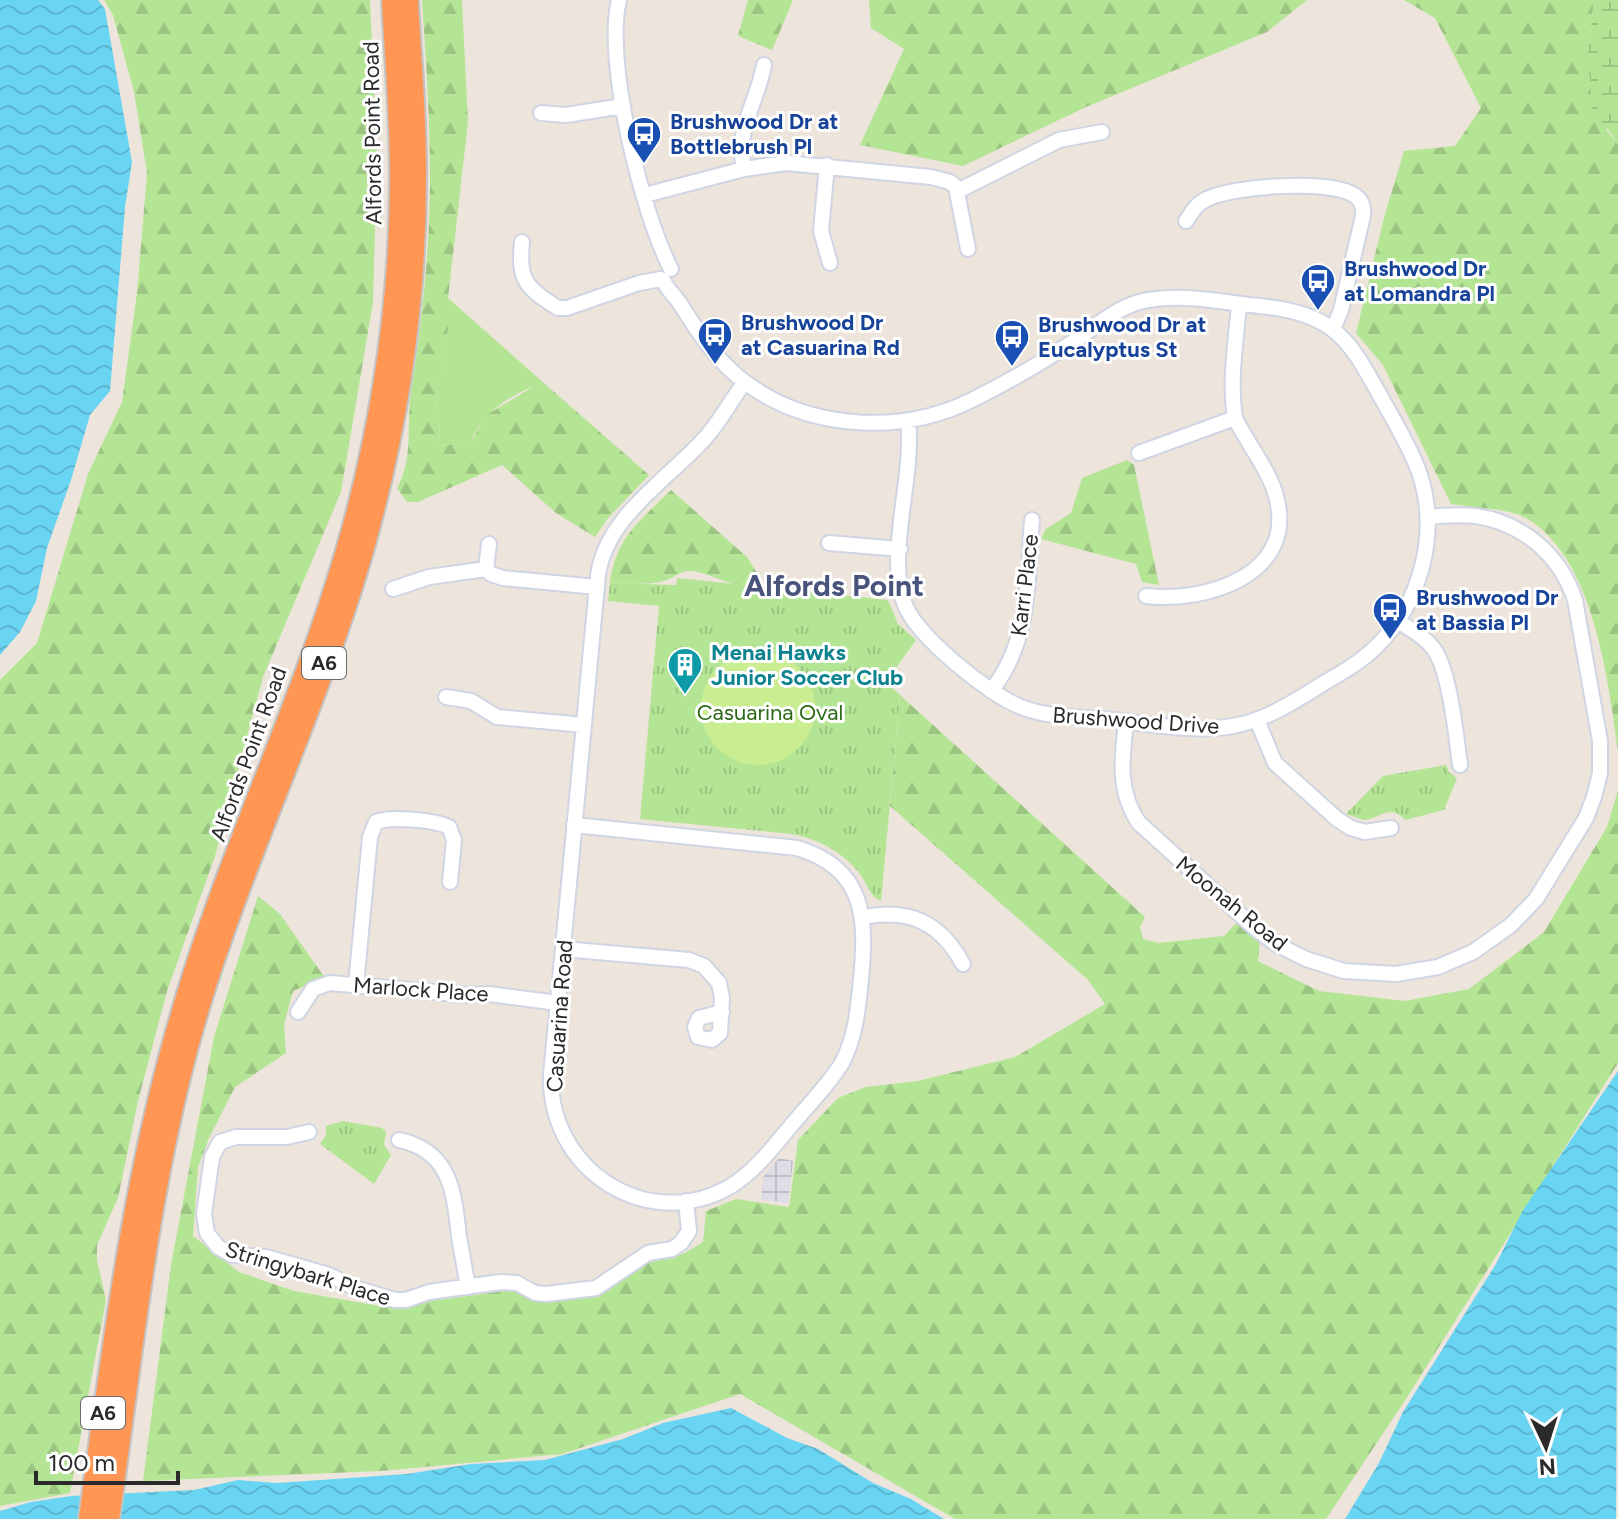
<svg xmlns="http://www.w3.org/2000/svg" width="1618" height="1519" viewBox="0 0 1618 1519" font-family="Figtree,sans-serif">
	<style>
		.industrial { fill: url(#industrial-grid) }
		.grass { fill: #b4e595 }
		.forest { fill: url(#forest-firs) }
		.wetland { fill: url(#wetland-marsh) }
		.park { fill: url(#park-tufts) }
		.pitch { fill: #caed91 }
		.water { fill: url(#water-waves) }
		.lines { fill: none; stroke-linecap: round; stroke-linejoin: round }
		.minor-casing { stroke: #d0d5e3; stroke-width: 18 }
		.highway-casing { stroke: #c3c3c3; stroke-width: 24 }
		.minor { stroke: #fff; stroke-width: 14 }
		.highway { stroke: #ff9654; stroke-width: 20 }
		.labels { text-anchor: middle; stroke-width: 6; stroke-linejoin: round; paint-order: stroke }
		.shield { fill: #fff; stroke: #6a6a6a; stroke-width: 2 }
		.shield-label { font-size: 20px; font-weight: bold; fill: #2a2a2a }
		.transit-label { font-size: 22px; font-weight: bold; fill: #164399; stroke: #fff; text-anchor: start }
		.street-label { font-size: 22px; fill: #2a2a2a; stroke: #fff }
		.culture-label { font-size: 22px; font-weight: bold; fill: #0d838f; stroke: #fff; text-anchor: start }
		.park-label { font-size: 22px; fill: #2c6917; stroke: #fff }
		.district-label { font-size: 30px; font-weight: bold; fill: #49547c; stroke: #fff }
	</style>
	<defs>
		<pattern id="industrial-grid" width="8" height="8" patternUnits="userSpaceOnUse" patternTransform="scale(2)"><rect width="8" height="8" fill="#dedce5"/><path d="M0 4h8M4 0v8" fill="none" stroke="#bfbdc5"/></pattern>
		<pattern id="forest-firs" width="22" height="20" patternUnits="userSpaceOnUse" patternTransform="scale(2)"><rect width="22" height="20" fill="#b4e595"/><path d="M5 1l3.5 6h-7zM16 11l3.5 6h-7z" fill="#9bc581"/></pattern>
		<pattern id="wetland-marsh" width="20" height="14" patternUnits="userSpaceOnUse" patternTransform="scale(2)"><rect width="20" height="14" fill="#b4e595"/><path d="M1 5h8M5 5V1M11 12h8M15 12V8" fill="none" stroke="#9bc581"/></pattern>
		<pattern id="park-tufts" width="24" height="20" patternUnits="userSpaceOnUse" patternTransform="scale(2)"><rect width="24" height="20" fill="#b4e595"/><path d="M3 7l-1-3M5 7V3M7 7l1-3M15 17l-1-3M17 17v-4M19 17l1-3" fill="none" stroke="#9bc581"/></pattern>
		<pattern id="water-waves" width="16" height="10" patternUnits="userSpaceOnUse" patternTransform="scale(2)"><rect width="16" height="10" fill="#6ad4f3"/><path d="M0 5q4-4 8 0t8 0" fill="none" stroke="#5cb6d0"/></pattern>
	</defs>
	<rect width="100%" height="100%" fill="#ede4db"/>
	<path class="industrial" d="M 779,1158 L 793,1161 L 788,1203 L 761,1200 L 763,1177 Z"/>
	<path class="grass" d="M 448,298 L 545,384 C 518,388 480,414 472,441 L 440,446 L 439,420 L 435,404 L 448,330 Z"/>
	<path class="forest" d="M 104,0 L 370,0 L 377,157 L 373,302 L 341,492 L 263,677 L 215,856 L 167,991 L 138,1101 L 118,1198 L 97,1245 L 97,1260 L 106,1300 L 70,1493 L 0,1506 L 0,680 L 37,643 L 88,474 L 122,402 L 137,293 L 147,173 L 134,92 L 113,15 Z
		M 422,0 L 462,0 L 468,122 L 448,298 L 448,330 L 435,404 L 439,420 L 440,446 L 472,441 L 485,416 L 536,385 L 545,384 L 649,475 L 608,518 L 595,537 L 556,513 L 502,465 L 418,502 L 407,502 L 397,488 C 414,458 406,425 411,392 C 422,322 430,249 430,178 C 430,119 426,59 422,0 Z
		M 748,0 L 793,0 L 772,50 L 738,36 Z
		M 869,0 L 1307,0 L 1267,32 L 1086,107 L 963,166 L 860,145 L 904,49 L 871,28 Z
		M 1404,0 L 1594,0 L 1588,52 L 1607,131 L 1618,143 L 1618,751 C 1608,680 1594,555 1524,517 C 1509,509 1469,507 1451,504 L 1383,365 L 1356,333 L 1385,214 L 1404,151 L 1455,146 L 1481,108 L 1435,18 Z
		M 1127,460 L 1134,465 L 1159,585 L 1142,582 L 1136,564 L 1041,539 L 1046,529 L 1071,513 L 1082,478 Z
		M 671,490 L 747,557 L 764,584 C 735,593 714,572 690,571 C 680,571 676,576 667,580 C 650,586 628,583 610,583 C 615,538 641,520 671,490 Z
		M 900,695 L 1145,917 L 1140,927 L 1143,939 L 1158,943 L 1224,936 L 1237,922 L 1260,941 L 1258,961 L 1319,991 L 1405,1001 L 1469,989 L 1544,932 L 1607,827 L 1618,790 L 1618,1063 L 1404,1402 L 1326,1519 L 955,1519 L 740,1394 L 562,1454 L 381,1471 L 143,1481 L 171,1265 L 214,1037 L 258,896 L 280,914 L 325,978 L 293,991 L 284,1025 L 286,1053 L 235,1087 L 209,1138 L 198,1167 L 193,1236 L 239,1272 L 294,1291 L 386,1307 L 512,1290 L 537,1300 L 599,1294 L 648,1263 L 685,1253 L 703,1242 L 706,1211 L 736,1199 L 789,1207 L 798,1140 L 838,1098 L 866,1087 L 918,1081 L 1015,1057 L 1105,1004 L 1088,980 L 890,806 Z"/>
	<path class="wetland" d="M 1594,0 L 1618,0 L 1618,143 L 1592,109 L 1588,52 Z"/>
	<path class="park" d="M 677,578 L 888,600 L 898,624 L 916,640 L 886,682 L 900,695 L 881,901 C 870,896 869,888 862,877 C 845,853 820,839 791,834 L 640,819 L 659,606 L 608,601 L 610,583 L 676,585 Z
		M 1446,765 L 1449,772 L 1457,778 L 1444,810 L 1405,820 C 1391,803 1381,818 1364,820 L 1346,814 L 1383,776 Z
		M 343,1121 L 382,1128 L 386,1132 L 384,1145 L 391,1155 L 374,1184 L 320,1144 L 326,1135 L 326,1126 Z"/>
	<path class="pitch" d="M701 708a57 57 0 1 1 114 0a57 57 0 1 1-114 0Z"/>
	<path class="water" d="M 0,0 L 98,0 L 105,9 L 132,162 L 125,207 L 110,391 L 90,415 L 71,480 L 47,548 L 36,601 L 20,632 L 0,655 Z
		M 1618,1071 L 1616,1519 L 1345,1519 L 1379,1463 L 1403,1412 L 1496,1264 L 1523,1210 Z
		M 731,1408 L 787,1438 L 818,1449 L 873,1483 L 911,1499 L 944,1519 L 0,1519 L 0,1511 L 31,1502 L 71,1496 L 194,1490 L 238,1480 L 277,1483 L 407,1474 L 471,1464 L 545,1460 L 623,1439 L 663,1423 Z"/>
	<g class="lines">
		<defs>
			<path id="minor" d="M 619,0 C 604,61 642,213 671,269
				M 541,113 L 566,115 L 623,106
				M 827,165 L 821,231 L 830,263
				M 744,169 C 735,128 757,104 764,65
				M 958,191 L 1059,140 L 1102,132
				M 645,195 L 744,169 L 786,163 L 931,177 L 950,182 L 956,187 L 968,249
				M 1186,221 C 1192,212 1197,203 1207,199 C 1233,186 1329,179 1354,195 C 1362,200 1364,207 1363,216 L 1341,310 L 1333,329
				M 522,242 C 518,280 525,287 558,308 L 567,308 L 639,283 L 661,279
				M 663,280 C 667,289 673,294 679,302 C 696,329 712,354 736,375 C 800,429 897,437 972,400 C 1004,384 1038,365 1068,345 C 1092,330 1112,310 1139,302 C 1177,292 1221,302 1259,306 C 1340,314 1350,342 1387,408 C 1399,430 1412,451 1420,475 C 1439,534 1421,602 1377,646 C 1362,661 1343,672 1324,683 C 1295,701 1267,720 1233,726 C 1194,733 1151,724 1113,720 C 1083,717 1049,718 1021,707 C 988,694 918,637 905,605 C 885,557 915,475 908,421
				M 1139,453 L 1235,418
				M 829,543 L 900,549
				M 486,569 L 489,544
				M 393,589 L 429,577 L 486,569 L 491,574 L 503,578 L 597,587
				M 1146,596 C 1204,603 1295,576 1277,500 C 1271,472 1248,445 1235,418 C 1229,380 1236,342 1239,304
				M 1398,621 C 1410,629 1424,636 1433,648 C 1450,670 1456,736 1460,765
				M 991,691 C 1031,640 1027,582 1032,520
				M 446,697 L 471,701 L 497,717 L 584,725
				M 1257,720 L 1275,763 L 1337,819 L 1351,828 L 1365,832 L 1391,828
				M 1126,722 C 1122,758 1117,791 1139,823 L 1256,929 L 1276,944 L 1306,959 L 1344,971 L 1396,974 L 1438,967 L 1473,952 L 1511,925 L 1536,899 L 1586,818 L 1594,797 L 1600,773 L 1600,741 L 1575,600 C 1560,555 1523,523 1476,516 C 1460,514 1443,516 1427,517
				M 574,825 L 797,848 C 865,868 867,918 861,979 C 858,1009 856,1036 842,1063 C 829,1084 811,1102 795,1121 C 776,1143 757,1170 731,1186 C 647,1235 548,1169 551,1075 L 598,575 C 607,515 668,480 706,437 C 721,420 731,400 745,382
				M 863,917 C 909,908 940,922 963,964
				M 563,949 L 689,960 L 704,966 L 719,983 L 722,998 L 720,1033 L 712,1040 L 698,1037 L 695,1027 L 699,1018 L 722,1012
				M 356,985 L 370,837 L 376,822 C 391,816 434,820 449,827 L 454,840 L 450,882
				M 298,1012 L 313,989 L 330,983 L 468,995 L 489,994 L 558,1003
				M 309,1132 L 287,1137 L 236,1137 L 220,1142 L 212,1157 L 204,1214 L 207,1233 L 218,1247 L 232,1255 L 266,1257 L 329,1275 L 355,1288 L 395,1300 L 406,1300 L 429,1292 L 501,1282 L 517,1283 L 535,1293 L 546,1294 L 596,1288 L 648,1253 L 672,1249 L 681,1243 L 689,1231 L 686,1201
				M 399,1140 C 452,1151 454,1194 459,1237 C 462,1254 465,1270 468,1287"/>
			<path id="highway" d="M 89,1519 C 112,1351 132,1181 180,1018 C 228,849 309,691 354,522 C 383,413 399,301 400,188 C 401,125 395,63 392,0
				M 109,1519 C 133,1354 148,1185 194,1025 C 241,861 319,708 365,544 C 398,426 416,303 416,180 C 417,120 411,60 408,0"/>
		</defs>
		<use href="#minor" class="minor-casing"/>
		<use href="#highway" class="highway-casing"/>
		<use href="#minor" class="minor"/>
		<use href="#highway" class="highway"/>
	</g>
	<defs>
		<symbol id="bus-pin" viewBox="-11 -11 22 30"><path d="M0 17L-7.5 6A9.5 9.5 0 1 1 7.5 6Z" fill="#1a4fb4" stroke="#fff"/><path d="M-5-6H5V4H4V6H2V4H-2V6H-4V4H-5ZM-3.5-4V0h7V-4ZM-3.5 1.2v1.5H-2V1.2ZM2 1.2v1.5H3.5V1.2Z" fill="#fff"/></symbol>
		<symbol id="building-pin" viewBox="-11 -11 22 30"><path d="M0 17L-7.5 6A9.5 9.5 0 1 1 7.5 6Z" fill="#0f9aa8" stroke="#fff"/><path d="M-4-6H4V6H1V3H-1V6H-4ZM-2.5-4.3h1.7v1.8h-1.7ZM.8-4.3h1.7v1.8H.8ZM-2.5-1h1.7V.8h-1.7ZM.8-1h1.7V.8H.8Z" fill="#fff"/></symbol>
	</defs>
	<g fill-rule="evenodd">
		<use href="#bus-pin" x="624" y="114" width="40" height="54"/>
		<use href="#bus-pin" x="1298" y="261" width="40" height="54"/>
		<use href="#bus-pin" x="695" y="315" width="40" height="54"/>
		<use href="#bus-pin" x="992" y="317" width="40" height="54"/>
		<use href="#bus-pin" x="1370" y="590" width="40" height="54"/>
		<use href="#building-pin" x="665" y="645" width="40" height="54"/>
	</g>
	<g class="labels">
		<g class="shield">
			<rect x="302" y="647" width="44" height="32" rx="6"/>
			<rect x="81" y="1397" width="44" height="32" rx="6"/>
		</g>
		<g class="shield-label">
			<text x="324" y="670">A6</text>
			<text x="103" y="1420">A6</text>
		</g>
		<g class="transit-label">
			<text x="670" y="129">Brushwood Dr at<tspan x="670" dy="25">Bottlebrush Pl</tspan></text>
			<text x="1344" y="276">Brushwood Dr<tspan x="1344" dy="25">at Lomandra Pl</tspan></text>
			<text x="741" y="330">Brushwood Dr<tspan x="741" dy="25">at Casuarina Rd</tspan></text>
			<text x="1038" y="332">Brushwood Dr at<tspan x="1038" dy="25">Eucalyptus St</tspan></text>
			<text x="1416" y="605">Brushwood Dr<tspan x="1416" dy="25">at Bassia Pl</tspan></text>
		</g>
		<g class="street-label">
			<text transform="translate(372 133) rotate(-91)" y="8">Alfords Point Road</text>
			<text transform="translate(1024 585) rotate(-83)" y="8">Karri Place</text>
			<text transform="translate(1136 720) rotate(4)" y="8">Brushwood Drive</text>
			<text transform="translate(248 754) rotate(-70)" y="8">Alfords Point Road</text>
			<text transform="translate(1232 903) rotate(39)" y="8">Moonah Road</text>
			<text transform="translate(421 989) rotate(4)" y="8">Marlock Place</text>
			<text transform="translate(559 1016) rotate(-86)" y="8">Casuarina Road</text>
			<text transform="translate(308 1273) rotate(17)" y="8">Stringybark Place</text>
		</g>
		<g class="culture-label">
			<text x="711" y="660">Menai Hawks<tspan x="711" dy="25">Junior Soccer Club</tspan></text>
		</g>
		<g class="park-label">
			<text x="770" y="720">Casuarina Oval</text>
		</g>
		<g class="district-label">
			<text x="834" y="596">Alfords Point</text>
		</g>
	</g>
	<g transform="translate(1546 1447) rotate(176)" stroke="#ffffff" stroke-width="6" paint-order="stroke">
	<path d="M0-6L14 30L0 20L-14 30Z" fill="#2a2a2a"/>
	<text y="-12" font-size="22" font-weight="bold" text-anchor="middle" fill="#2a2a2a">N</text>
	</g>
	<path d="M36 1471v12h142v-12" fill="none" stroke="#2a2a2a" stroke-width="4"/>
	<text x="48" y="1471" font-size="24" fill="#2a2a2a" stroke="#ffffff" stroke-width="6" paint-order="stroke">100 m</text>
</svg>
